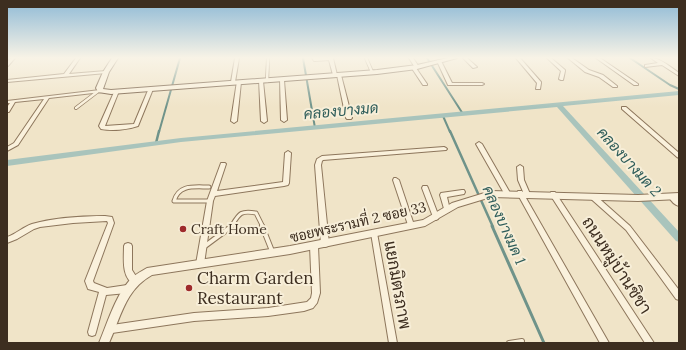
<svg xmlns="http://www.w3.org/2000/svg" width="686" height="350" viewBox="0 0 686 350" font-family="Lora,Sarabun,serif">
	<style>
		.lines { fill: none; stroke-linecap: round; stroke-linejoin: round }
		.stream-far2 { stroke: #6f938a; stroke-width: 2 }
		.stream-far1 { stroke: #6f938a; stroke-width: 2.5 }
		.stream { stroke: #6f938a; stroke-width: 3 }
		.canal { fill: #a9c4bc; fill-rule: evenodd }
		.service-far2-casing { stroke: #8d765c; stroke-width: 4 }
		.service-far1-casing { stroke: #8d765c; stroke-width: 5 }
		.service-casing { stroke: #8d765c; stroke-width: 6 }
		.minor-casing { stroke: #8d765c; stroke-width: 2 }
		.tertiary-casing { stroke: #8d765c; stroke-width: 2 }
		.secondary-casing { stroke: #6f573f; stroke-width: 2 }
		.service-far2 { stroke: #faf1dc; stroke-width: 2.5 }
		.service-far1 { stroke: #faf1dc; stroke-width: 3 }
		.service { stroke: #faf1dc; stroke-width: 4 }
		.minor { fill: #faf1dc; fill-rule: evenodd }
		.tertiary { fill: #faf1dc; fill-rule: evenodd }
		.secondary { fill: #faf1dc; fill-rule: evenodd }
		.poi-dot { fill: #9e2a2b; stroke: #f7eed8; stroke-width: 1.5 }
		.labels { text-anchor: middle; stroke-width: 4; stroke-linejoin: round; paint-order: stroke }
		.street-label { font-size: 14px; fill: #3d2e20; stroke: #f7eed8 }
		.poi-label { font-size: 14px; fill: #3d2e20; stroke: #f7eed8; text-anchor: start }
		.water-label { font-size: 15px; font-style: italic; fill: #2f5d5a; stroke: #f7eed8 }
		.near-street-label { font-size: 17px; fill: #3d2e20; stroke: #f7eed8 }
		.near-poi-label { font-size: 17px; fill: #3d2e20; stroke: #f7eed8; text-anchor: start }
	</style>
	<rect width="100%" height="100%" fill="#f0e4c8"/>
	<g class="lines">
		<path class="stream-far2" d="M 303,58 L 315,128
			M 427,58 L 463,114
			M 630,58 L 670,85 L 679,89
			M 443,116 L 450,132
			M 159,132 L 180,58"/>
		<path class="stream-far1" d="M 450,131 L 493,227
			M 156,143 L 159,131"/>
		<path class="stream" d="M 492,226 L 544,343"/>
		<path class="canal" d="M 679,91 L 679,95 L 563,106 L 679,232 L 679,242 L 676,241 L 557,107 L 181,142 L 7,166 L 7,160 L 181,138 Z"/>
		<defs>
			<path id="service-far2" d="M 366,58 L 372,72
				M 267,81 L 268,58
				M 76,108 L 97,92"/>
			<path id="service-far1" d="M 209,187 C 194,187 179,184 174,201 L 210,201
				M 231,227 C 239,214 240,210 256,213 L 263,227"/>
			<path id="service" d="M 262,226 L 272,251
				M 205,246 L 232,226
				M 509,343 L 522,341"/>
			<path id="minor" d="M 11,58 L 15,58 L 8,66 L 7,66 L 7,62 Z
				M 76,58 L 80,58 L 69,74 L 106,71 L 108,72 L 106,73 L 7,82 L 7,80 L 64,74 Z
				M 235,58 L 239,58 L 235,82 L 233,83 L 231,82 Z
				M 312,58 L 333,58 L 337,75 L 339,74 L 341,75 L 352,118 L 351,119 L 347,119 L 346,118 L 337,75 L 335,76 L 333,75 L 329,60 L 315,61 L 314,61 Z
				M 409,58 L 413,58 L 419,67 L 416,68 L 427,84 L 427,85 L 423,85 L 411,67 L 414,66 Z
				M 463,58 L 467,58 L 477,67 L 473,68 Z
				M 516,58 L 520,58 L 541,82 L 541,83 L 540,89 L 536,89 L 537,83 Z
				M 547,58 L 551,58 L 565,70 L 565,71 L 563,80 L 561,80 L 559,79 L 561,71 Z
				M 568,58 L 572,58 L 589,70 L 603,75 L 617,86 L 617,87 L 613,87 L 599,77 L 585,72 Z
				M 596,58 L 600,58 L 638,84 L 638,85 L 634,85 Z
				M 651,58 C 659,57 672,68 679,73 L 679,76 L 662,65 L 645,67 L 645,65 L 658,63 Z
				M 438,60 L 441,61 L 452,83 L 482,83 L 484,84 L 482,85 L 448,85 L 437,61 Z
				M 280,79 L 284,79 L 284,80 L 287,120 L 284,122 L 281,120 Z
				M 259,80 L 261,80 L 263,81 L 267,121 L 264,123 L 261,121 Z
				M 237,81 L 239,81 L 241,82 L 237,121 L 234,123 L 231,121 Z
				M 149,88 L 151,88 L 153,89 L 138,126 C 127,130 112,131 101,129 L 99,126 L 115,90 L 117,90 L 119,91 L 105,126 L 134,124 Z
				M 100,90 L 102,90 L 102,92 L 49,98 L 18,145 L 7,151 L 7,147 L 14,143 L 44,99 L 15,102 L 9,112 L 7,112 L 7,107 L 10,103 L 7,103 L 7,101 Z
				M 622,107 L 626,107 L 679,153 L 679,158 L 677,157 L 622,109 Z
				M 479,142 L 482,144 L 509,191 L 510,193 L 509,195 L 505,195 L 476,144 Z
				M 444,147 L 446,148 L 447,149 L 446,150 L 323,160 L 322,161 L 321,165 L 329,244 L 328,246 L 325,247 L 322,246 L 321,244 L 315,165 L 317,159 L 322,156 Z
				M 288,151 L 291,153 L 289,183 L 288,185 L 284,186 L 215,196 L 213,201 L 204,264 L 203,266 L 200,267 L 197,266 L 196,264 L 207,201 L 221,163 L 225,163 L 226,164 L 217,191 L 283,182 L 285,153 Z
				M 520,165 L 523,167 L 524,180 L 530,194 L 529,196 L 525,196 L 524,194 L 518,180 L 517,167 Z
				M 394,178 L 396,178 L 399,180 L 414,225 L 413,227 L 411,228 L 409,227 L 408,225 L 393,180 Z
				M 423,186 L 427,186 L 428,188 L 439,217 L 438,219 L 436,220 L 434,219 L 433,217 L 422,188 Z
				M 462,190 L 464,190 L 465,192 L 464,194 L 447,197 L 450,210 L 449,212 L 445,212 L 440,195 L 441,193 Z
				M 518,191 L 522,191 L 609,343 L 600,343 L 517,193 Z
				M 551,192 L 555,192 L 654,343 L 645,343 L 551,196 L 550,194 Z
				M 590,194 L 594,194 L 630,226 L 679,290 L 679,300 L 676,299 L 626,230 L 590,198 L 589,196 Z
				M 670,195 L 674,195 L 679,200 L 679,206 C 675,205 671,201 669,197 Z
				M 105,216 L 112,217 L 114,223 L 93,281 L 94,283 L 107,288 L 127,285 L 130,286 L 131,289 L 130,292 L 127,293 L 106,295 L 96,332 L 95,335 L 92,336 L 89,335 L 88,332 L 99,292 L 88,289 L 85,281 L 108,223 L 107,221 L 73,223 L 40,227 L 34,229 L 17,239 L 7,243 L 7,237 C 16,234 23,227 32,224 C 52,218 84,216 105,216 Z
				M 374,230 L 376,231 L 377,233 L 397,343 L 389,343 L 371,233 L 372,231 Z
				M 128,243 L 131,244 L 132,246 L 132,270 L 139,281 L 138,283 L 135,285 C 121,278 124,259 124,246 L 125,244 Z
				M 314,243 L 317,244 L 318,246 L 320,293 L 317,303 L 313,308 L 304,311 L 268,316 L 194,321 L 112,333 L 109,332 L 108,329 L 109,326 L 112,325 L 194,313 L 268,308 L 307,302 L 311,298 L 312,293 L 310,246 L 311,244 Z"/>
			<path id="tertiary" d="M 491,191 L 638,195 L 679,193 L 679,199 L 638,201 L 491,197 L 458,207 L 425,226 L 290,254 L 152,275 C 125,290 121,317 109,343 L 99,343 C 107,324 115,297 129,281 C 134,275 140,272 147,268 L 290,246 L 423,220 L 452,203 Z"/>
			<path id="secondary" d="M 112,58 L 118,58 L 109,72 L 103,89 L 111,90 L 377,70 L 417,65 L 448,58 L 457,58 L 417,69 L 377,74 L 111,94 L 98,92 L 96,88 L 103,72 Z"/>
		</defs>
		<use href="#service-far2" class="service-far2-casing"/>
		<use href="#service-far1" class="service-far1-casing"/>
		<use href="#service" class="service-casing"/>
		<use href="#minor" class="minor-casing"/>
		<use href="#tertiary" class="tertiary-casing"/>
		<use href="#secondary" class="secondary-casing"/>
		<use href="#service-far2" class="service-far2"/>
		<use href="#service-far1" class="service-far1"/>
		<use href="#service" class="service"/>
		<use href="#minor" class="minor"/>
		<use href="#tertiary" class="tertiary"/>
		<use href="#secondary" class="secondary"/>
	</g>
	<linearGradient id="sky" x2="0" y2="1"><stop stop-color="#8fbad6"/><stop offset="0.54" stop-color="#f8f3e6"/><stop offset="1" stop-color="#f8f3e6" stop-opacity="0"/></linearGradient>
	<rect width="686" height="107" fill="url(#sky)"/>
	<g class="poi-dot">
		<circle cx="183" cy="229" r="4"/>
		<circle cx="189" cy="288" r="4"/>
	</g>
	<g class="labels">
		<g class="street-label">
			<text transform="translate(358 222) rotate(-13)" y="5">ซอยพระรามที่ 2 ซอย 33</text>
		</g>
		<g class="poi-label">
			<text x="191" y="234">Craft Home</text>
		</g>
		<g class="water-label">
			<text transform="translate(341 111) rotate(-5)" y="5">คลองบางมด</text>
			<text transform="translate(629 162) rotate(48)" y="5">คลองบางมด 2</text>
			<text transform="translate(504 225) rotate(66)" y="5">คลองบางมด 1</text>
		</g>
		<g class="near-street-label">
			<text transform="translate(617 265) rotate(57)" y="6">ถนนหมู่บ้านชิชา</text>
			<text transform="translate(398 285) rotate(80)" y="6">แยกมิตรภาพ</text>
		</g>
		<g class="near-poi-label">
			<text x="197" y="284">Charm Garden<tspan x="197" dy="20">Restaurant</tspan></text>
		</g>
	</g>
	<rect width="686" height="350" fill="none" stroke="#3d2e20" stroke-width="16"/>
</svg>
